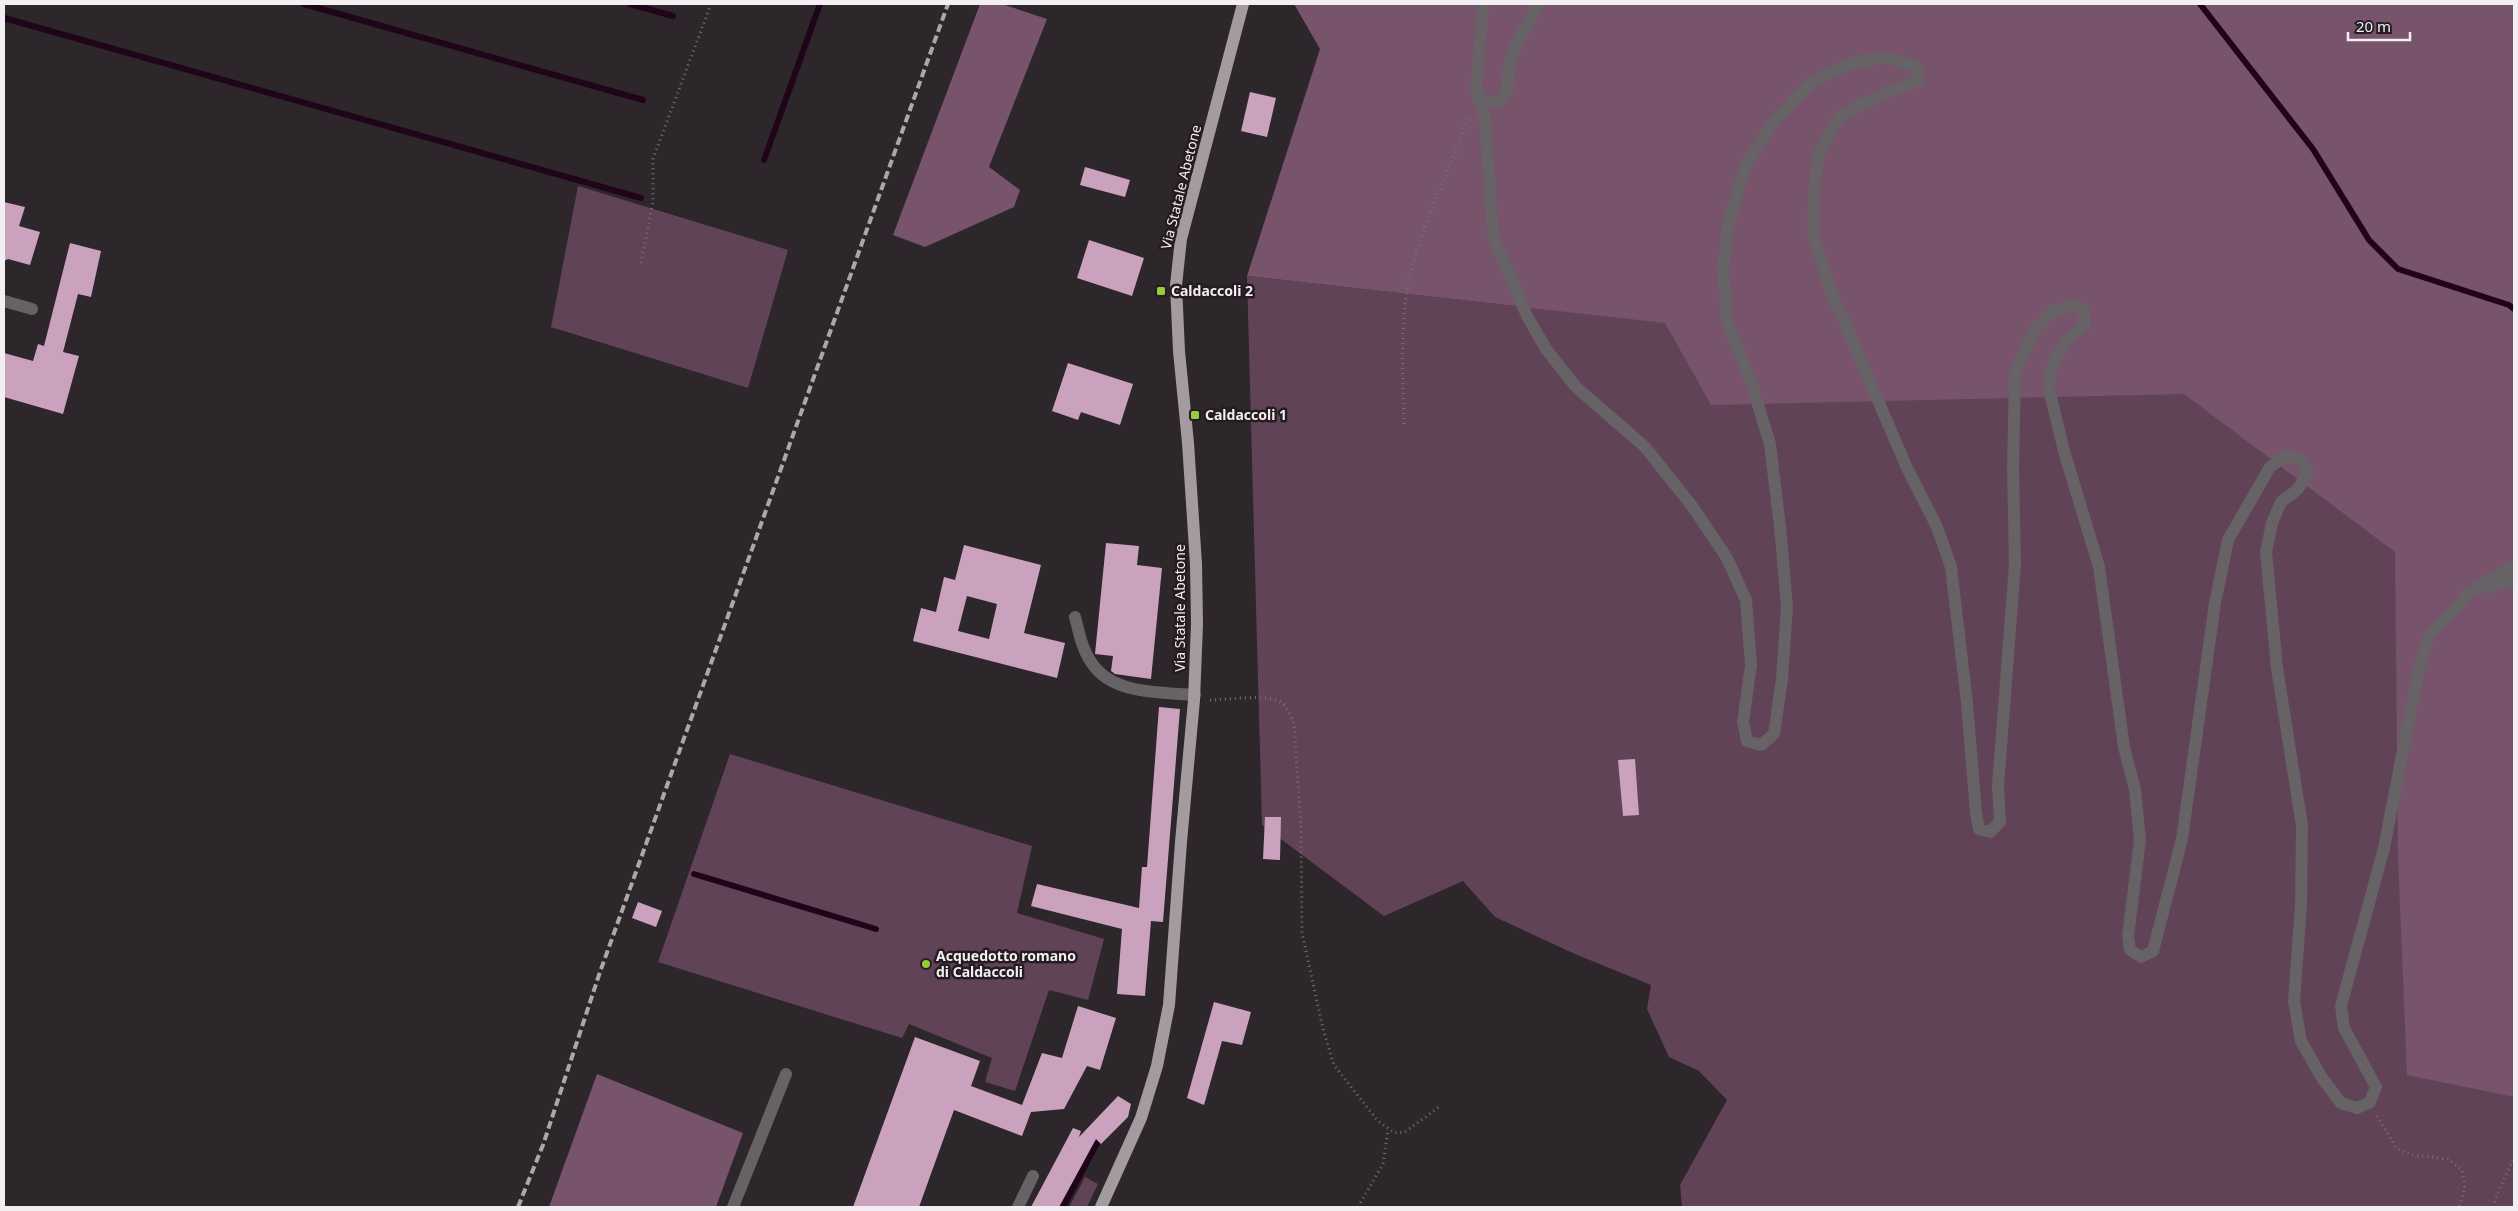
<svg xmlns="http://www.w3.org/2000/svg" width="2518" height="1211" viewBox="0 0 2518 1211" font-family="'Noto Sans',sans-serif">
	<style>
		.green { fill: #614358 }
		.forest { fill: #77536c }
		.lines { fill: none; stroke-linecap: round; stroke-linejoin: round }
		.stream { stroke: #200419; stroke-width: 6 }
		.building { fill: #caa2be; fill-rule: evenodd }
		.path { stroke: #767074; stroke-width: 3; stroke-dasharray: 1 4; stroke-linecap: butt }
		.minor { stroke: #666265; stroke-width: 12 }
		.major { stroke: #a39ba0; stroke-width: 12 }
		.rail { stroke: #ada7ab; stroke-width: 4; stroke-dasharray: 8 4; stroke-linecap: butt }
		.poi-dot { fill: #96cc39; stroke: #241c21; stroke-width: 2 }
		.labels { text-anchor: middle; stroke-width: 5; stroke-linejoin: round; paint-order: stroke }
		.street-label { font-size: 14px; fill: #f3eef1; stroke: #241c21 }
		.poi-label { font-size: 14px; font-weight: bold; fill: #f3eef1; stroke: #241c21; text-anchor: start }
	</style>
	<rect width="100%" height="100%" fill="#2d262b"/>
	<path class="green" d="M 578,186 L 788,250 L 748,388 L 551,327 Z
		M 1247,276 L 1533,308 L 2514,285 L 2514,1207 L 1682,1207 L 1680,1185 L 1727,1100 L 1699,1071 L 1669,1057 L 1647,1009 L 1651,985 L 1575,954 L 1495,917 L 1463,881 L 1384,916 L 1262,825 Z
		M 730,754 L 1032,846 L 1017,913 L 1104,939 L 1088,1000 L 1049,990 L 1015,1091 L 985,1082 L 992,1058 L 909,1024 L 902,1038 L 658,962 Z
		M 1085,1177 L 1098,1184 L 1087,1207 L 1069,1207 Z"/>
	<path class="forest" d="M 980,4 L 1002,4 L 1047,19 L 989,167 L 1020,190 L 1014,207 L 925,247 L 893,235 Z
		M 1294,4 L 2514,4 L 2514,1097 L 2407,1075 L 2398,858 L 2395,552 L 2184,394 L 1711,405 L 1665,323 L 1247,276 L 1320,49 Z
		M 597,1074 L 743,1133 L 716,1207 L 549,1207 Z"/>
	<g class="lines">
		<path class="stream" d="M 304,4 L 643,100
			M 630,4 L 673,16
			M 2200,4 L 2313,149 L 2369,240 L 2398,269 L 2509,305 L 2514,309
			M 4,18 L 641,198
			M 764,160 L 820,4
			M 694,874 L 876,929
			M 1063,1207 L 1097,1143"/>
	</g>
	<path class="building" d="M 1250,92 L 1276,98 L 1267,137 L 1241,131 Z
		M 1085,167 L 1130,180 L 1125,197 L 1080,185 Z
		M 4,202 L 25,207 L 19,226 L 40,232 L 30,265 L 8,259 L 4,261 Z
		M 1089,240 L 1144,258 L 1132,296 L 1077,278 Z
		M 70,243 L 101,251 L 91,297 L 78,294 L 63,352 L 79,356 L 63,414 L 4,397 L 4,353 L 33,361 L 38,344 L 44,346 Z
		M 1068,363 L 1133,384 L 1120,425 L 1081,412 L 1078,420 L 1052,411 Z
		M 1106,543 L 1139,546 L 1137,565 L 1162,568 L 1151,679 L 1115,674 L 1111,671 L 1113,656 L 1095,654 Z
		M 964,545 L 1041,565 L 1024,633 L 1065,643 L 1057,678 L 913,641 L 921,608 L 936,612 L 944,577 L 955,580 ZM 967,596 L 997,604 L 989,639 L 958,631 Z
		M 1159,707 L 1180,709 L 1163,922 L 1151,921 L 1145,996 L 1117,994 L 1122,929 L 1031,906 L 1037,884 L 1139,908 L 1142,867 L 1147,867 Z
		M 1635,759 L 1639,815 L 1623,816 L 1618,760 Z
		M 1265,817 L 1281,817 L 1280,860 L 1263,859 Z
		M 638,902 L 662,911 L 656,927 L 632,918 Z
		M 1214,1002 L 1251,1012 L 1242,1045 L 1222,1041 L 1204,1105 L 1187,1098 Z
		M 1078,1006 L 1116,1018 L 1100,1070 L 1087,1066 L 1064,1109 L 1031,1112 L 1022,1136 L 954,1110 L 919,1207 L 853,1207 L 915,1037 L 980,1061 L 971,1086 L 1022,1105 L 1042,1053 L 1062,1058 Z
		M 1118,1096 L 1131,1104 L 1128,1117 L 1101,1144 L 1096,1139 L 1059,1207 L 1031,1207 L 1073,1128 L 1081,1131 L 1079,1137 Z"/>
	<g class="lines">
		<path class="path" d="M 641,263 L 653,202 L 653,159 L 711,4
			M 1404,424 C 1403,384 1401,344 1405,305 C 1412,239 1447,180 1467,118
			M 1210,700 C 1228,700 1267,693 1282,703 C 1288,708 1291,717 1294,724 L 1301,828 L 1302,933 L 1323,1029 L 1334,1065 L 1377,1120 L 1394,1133 L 1405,1132 L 1439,1107
			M 2377,1116 L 2397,1149 L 2413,1155 L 2448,1159 L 2462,1170 L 2465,1188 L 2459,1207
			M 1358,1207 L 1383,1164 L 1388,1130
			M 2493,1207 L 2498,1192 L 2514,1158"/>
		<path class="minor" d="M 1483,4 L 1476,89 L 1485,119 L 1493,236 L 1527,316 L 1546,349 L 1576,387 L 1645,447 L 1692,506 L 1727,558 L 1746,600 L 1751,665 L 1743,722 L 1747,741 L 1761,745 L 1774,734 L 1782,679 L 1787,606 L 1780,527 L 1770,444 L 1752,385 L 1727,321 L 1723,271 L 1728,226 L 1746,164 L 1774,121 L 1812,82 L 1852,63 L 1884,57 L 1915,66 L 1919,80 L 1860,104 L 1838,119 L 1818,155 L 1814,191 L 1813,233 L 1830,289 L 1907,468 L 1937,527 L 1951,567 L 1967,703 L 1976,813 L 1979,829 L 1990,832 L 2000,822 L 1998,786 L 2015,564 L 2013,468 L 2015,373 L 2035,330 L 2053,311 L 2071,305 L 2084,310 L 2084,326 L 2070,337 L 2055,358 L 2048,385 L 2064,451 L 2099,567 L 2124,747 L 2135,790 L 2140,840 L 2128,936 L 2130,950 L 2141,957 L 2153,951 L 2182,839 L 2215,603 L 2228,540 L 2270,467 L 2287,455 L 2301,460 L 2308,473 L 2297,490 L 2281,502 L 2272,523 L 2266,552 L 2277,668 L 2302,826 L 2301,905 L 2294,1001 L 2301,1041 L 2322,1078 L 2341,1103 L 2357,1108 L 2370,1102 L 2376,1087 L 2344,1028 L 2341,1006 L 2384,848 L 2418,673 L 2429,636 L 2470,592 L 2514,565
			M 1479,93 L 1486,103 C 1493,103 1500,102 1504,97 C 1510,88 1507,76 1509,67 C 1513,44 1528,23 1539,4
			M 4,301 L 32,309
			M 2484,588 L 2514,580
			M 1075,617 C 1079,632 1082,649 1091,662 C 1112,695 1160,692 1195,695
			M 733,1207 L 786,1074
			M 1018,1207 L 1033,1176"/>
		<path class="major" d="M 1101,1207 L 1141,1118 L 1157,1066 L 1169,1005 L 1181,842 L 1194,700 L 1197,624 L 1196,564 L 1188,443 L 1179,351 L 1176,285 L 1181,239 L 1243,4"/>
		<path class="rail" d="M 518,1207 L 543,1145 L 600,972 L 948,4"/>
	</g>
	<g class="poi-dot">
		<rect x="1156" y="286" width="10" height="10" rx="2.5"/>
		<rect x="1190" y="410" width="10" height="10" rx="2.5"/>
		<circle cx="926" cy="964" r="5"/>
	</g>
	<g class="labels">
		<g class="street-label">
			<text transform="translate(1181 187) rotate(-76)" y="5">Via Statale Abetone</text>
			<text transform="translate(1180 608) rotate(-90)" y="5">Via Statale Abetone</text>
		</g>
		<g class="poi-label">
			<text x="1171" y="296">Caldaccoli 2</text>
			<text x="1205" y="420">Caldaccoli 1</text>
			<text x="936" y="961">Acquedotto romano<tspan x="936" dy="16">di Caldaccoli</tspan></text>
		</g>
	</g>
	<rect width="2518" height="1211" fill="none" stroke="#f3eef1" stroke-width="10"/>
	<path d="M2348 32v8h62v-8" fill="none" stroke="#f3eef1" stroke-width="2.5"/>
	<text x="2356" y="32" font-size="15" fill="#f3eef1" stroke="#241c21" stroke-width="4" paint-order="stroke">20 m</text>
</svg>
